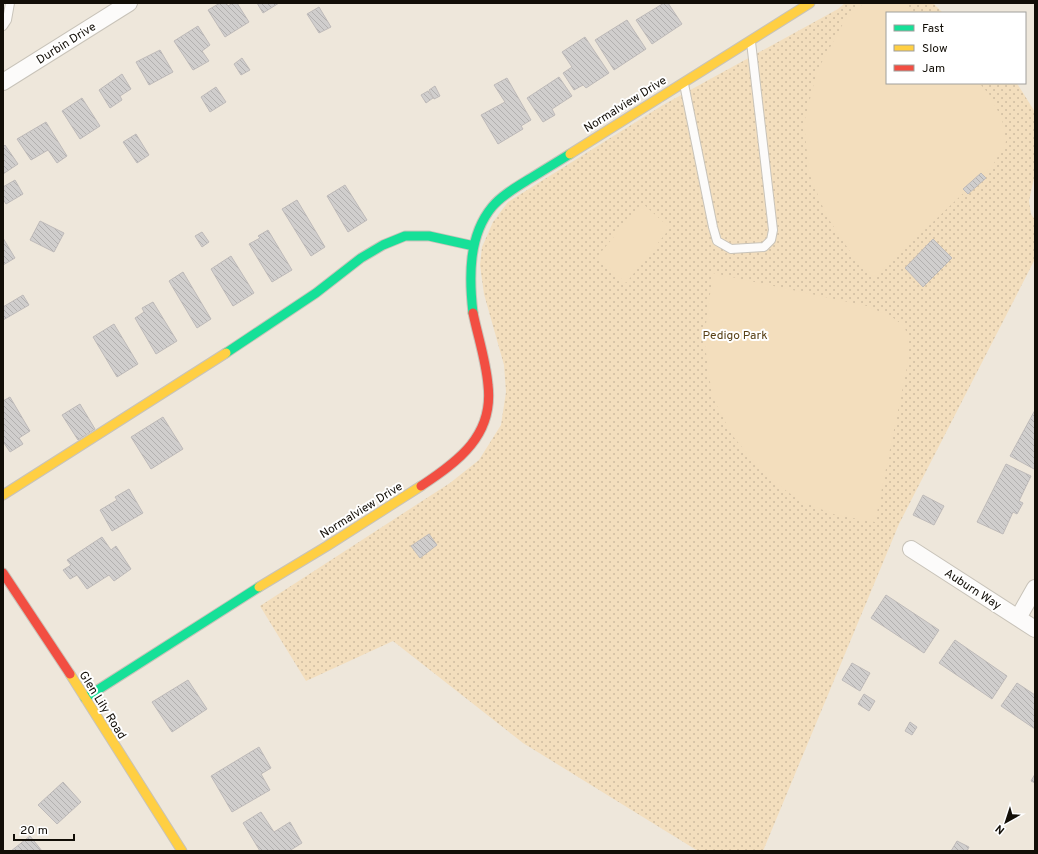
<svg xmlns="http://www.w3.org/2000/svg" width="1038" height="854" viewBox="0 0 1038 854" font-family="Overpass,sans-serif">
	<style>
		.green { fill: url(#green-dots) }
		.pitch { fill: #f3debd }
		.building { fill: url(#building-back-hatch); stroke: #bebab9 }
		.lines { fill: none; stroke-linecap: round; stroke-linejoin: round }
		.lane-casing { stroke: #c8c3b9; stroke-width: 10 }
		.street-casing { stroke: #c8c3b9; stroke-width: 18 }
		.fast-casing { stroke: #c8c3b9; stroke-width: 11 }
		.slow-casing { stroke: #c8c3b9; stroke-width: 11 }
		.jam-casing { stroke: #c8c3b9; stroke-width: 11 }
		.lane { stroke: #fcfbfa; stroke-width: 8 }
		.street { stroke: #fcfbfa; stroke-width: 16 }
		.fast { stroke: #16e098; stroke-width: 9 }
		.slow { stroke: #ffcf43; stroke-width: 9 }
		.jam { stroke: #f24e42; stroke-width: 9 }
		.labels { text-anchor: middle; stroke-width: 4; stroke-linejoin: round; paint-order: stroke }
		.street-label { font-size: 12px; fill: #120e07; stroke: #fff }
		.park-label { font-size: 12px; fill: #584016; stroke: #fff }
	</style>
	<defs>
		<pattern id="green-dots" width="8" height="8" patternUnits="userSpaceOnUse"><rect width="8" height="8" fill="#f3debd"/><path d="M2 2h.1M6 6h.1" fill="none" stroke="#cfbda1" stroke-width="1.8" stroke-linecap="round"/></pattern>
		<pattern id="building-back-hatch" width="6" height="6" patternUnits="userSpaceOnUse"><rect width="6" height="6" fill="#d0cecd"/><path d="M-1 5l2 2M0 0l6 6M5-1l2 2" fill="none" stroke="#b2b0af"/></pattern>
	</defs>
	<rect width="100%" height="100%" fill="#eee7db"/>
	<path class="green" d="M 845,3 L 933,3 L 943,13 L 887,13 L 887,83 L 1016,83 L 1018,85 L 1035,112 L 1035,174 L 1029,201 L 1031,214 L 1035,220 L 1035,259 L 899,524 L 763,851 L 698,851 L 523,743 L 393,641 L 306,681 L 260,606 L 450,483 L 479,460 L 501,425 L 506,392 L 504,365 L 484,294 L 480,265 L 482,247 L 493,222 L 508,202 L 663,105 L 838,9 Z"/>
	<path class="pitch" d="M 864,3 L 905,3 L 914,13 L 887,13 L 887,83 L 979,83 L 989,94 L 1002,119 L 1006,142 L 993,165 L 874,278 L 851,253 L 826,215 L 809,173 L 804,123 L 817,71 L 845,20 Z
		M 642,203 L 670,228 L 626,283 L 597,257 Z
		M 713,273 L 867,306 L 892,317 L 904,326 L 908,336 L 907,367 L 875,522 L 836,515 L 800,501 L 764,474 L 732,435 L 712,396 L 704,338 Z"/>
	<path class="building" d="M 220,3 L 226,3 L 228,6 L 233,3 L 237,3 L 249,22 L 225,37 L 208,10 Z
		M 257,3 L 279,3 L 263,13 Z
		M 664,3 L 668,3 L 682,24 L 652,44 L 636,20 Z
		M 319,7 L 331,27 L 319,33 L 307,14 Z
		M 627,20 L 646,49 L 614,70 L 595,40 Z
		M 198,26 L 210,45 L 202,51 L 209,61 L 193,70 L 174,41 Z
		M 585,37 L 609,73 L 586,88 L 583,85 L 574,90 L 563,73 L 572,67 L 562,52 Z
		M 160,50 L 173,72 L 149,85 L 136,62 Z
		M 242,58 L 250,70 L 241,75 L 234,64 Z
		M 122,74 L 131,89 L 120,96 L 122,100 L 110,108 L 99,90 Z
		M 559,77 L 572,96 L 552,109 L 555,115 L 543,122 L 527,98 Z
		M 507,78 L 531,120 L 521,126 L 523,129 L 498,144 L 481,115 L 505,102 L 494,85 Z
		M 435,86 L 440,96 L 434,99 L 429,90 Z
		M 216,87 L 226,102 L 210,112 L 201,97 Z
		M 428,91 L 433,98 L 426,103 L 421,95 Z
		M 82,98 L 100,126 L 80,139 L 62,111 Z
		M 46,122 L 67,156 L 57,163 L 48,150 L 31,160 L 17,139 Z
		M 136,134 L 149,155 L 137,163 L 123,142 Z
		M 5,145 L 18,164 L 3,174 L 3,147 Z
		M 981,173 L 986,178 L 968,194 L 963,189 Z
		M 15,180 L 23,194 L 6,204 L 3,199 L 3,187 Z
		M 345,185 L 367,220 L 348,232 L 327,196 Z
		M 297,200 L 325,247 L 311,256 L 282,209 Z
		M 40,221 L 64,233 L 54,252 L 30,240 Z
		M 268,230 L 292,270 L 272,282 L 249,244 L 260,238 L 258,236 Z
		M 202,232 L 209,242 L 202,247 L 195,236 Z
		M 3,238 L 15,258 L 3,265 Z
		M 933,239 L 952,258 L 923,287 L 905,268 Z
		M 231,256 L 254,293 L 233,306 L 211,269 Z
		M 183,272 L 211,319 L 197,328 L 169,281 Z
		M 23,295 L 29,305 L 3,320 L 3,307 Z
		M 153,302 L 177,341 L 156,354 L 135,318 L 144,312 L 142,308 Z
		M 114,324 L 138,364 L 117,377 L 93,337 Z
		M 10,397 L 30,431 L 19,438 L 23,444 L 10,452 L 4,443 L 3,444 L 3,401 Z
		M 80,404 L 95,429 L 78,440 L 62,415 Z
		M 1035,410 L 1035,467 L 1034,469 L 1010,456 Z
		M 163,417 L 183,449 L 151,469 L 131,437 Z
		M 1006,464 L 1031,476 L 1019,501 L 1023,503 L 1017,514 L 1013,512 L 1003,534 L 977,522 Z
		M 129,489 L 143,513 L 112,531 L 100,510 L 117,500 L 115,497 Z
		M 923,495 L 944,506 L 934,525 L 913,515 Z
		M 429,534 L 437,545 L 420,558 L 411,546 Z
		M 102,537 L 111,550 L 116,546 L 131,569 L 114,581 L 109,575 L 87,589 L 77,575 L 70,579 L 63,570 L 71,565 L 67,560 Z
		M 886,595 L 939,630 L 924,653 L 871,618 Z
		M 955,640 L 1007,676 L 992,699 L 939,663 Z
		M 852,663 L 870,673 L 860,691 L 842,680 Z
		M 188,680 L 207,709 L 172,732 L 152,702 Z
		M 1017,683 L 1035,695 L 1035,729 L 1001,706 Z
		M 864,694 L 875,701 L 869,711 L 858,704 Z
		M 910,722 L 917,727 L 912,735 L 905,731 Z
		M 259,747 L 271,768 L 261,774 L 270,790 L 232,812 L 211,776 Z
		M 1035,774 L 1035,783 L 1031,781 Z
		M 63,782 L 81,802 L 57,824 L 38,805 Z
		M 261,812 L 274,832 L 290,822 L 302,843 L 289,851 L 260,851 L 243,823 Z
		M 30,836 L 42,851 L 11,851 Z
		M 957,841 L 969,847 L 967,851 L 951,851 Z"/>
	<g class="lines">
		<defs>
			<path id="lane" d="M 3,26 L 7,20 L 10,3
				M 684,84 L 713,227 L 717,241 L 731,249 L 764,247 L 771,240 L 773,230 L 751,42"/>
			<path id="street" d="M 3,82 L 129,3
				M 911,549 L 1035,629
				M 1018,618 L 1035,588"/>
			<path id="fast" d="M 473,313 C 469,278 468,236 492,207 C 502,195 518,186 531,178 C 544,170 557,162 570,154
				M 226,353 L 316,293 L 361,258 L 383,245 L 405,236 L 429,236 L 474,246
				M 85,698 L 259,587"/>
			<path id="slow" d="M 570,154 L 810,3
				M 3,495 L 226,353
				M 259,587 L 327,546 L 421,486
				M 70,674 L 182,851"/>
			<path id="jam" d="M 421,486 C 459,461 494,435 488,385 C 486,361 478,337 473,313
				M 3,573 L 70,674"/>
		</defs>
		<use href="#lane" class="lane-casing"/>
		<use href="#street" class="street-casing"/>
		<use href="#fast" class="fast-casing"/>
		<use href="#slow" class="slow-casing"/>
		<use href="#jam" class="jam-casing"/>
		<use href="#lane" class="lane"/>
		<use href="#street" class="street"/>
		<use href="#fast" class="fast"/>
		<use href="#slow" class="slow"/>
		<use href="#jam" class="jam"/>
	</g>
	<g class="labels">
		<g class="street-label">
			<text transform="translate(66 43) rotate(-32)" y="4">Durbin Drive</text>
			<text transform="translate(625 104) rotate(-32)" y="4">Normalview Drive</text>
			<text transform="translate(361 510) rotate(-32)" y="4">Normalview Drive</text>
			<text transform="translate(973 589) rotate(33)" y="4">Auburn Way</text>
			<text transform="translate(103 705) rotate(58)" y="4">Glen Lily Road</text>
		</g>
		<g class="park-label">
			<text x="735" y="339">Pedigo Park</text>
		</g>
	</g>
	<rect width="1038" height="854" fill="none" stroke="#120e07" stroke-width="8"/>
	<rect x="886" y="12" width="140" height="72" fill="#ffffff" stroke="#a09f9c"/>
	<rect x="894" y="25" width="20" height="6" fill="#16e098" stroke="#a09f9c"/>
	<text x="922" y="32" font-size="12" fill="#120e07">Fast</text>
	<rect x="894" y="45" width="20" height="6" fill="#ffcf43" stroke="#a09f9c"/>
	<text x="922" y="52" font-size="12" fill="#120e07">Slow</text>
	<rect x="894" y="65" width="20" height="6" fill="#f24e42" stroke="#a09f9c"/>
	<text x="922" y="72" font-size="12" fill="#120e07">Jam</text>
	<g transform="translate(1006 822) rotate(219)" stroke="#ffffff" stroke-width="3" paint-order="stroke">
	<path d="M0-3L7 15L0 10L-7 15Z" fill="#120e07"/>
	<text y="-6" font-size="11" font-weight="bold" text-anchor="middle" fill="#120e07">N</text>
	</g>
	<path d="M14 834v6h60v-6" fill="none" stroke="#120e07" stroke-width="2"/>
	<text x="20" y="834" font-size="12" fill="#120e07" stroke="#ffffff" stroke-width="3" paint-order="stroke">20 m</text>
</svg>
